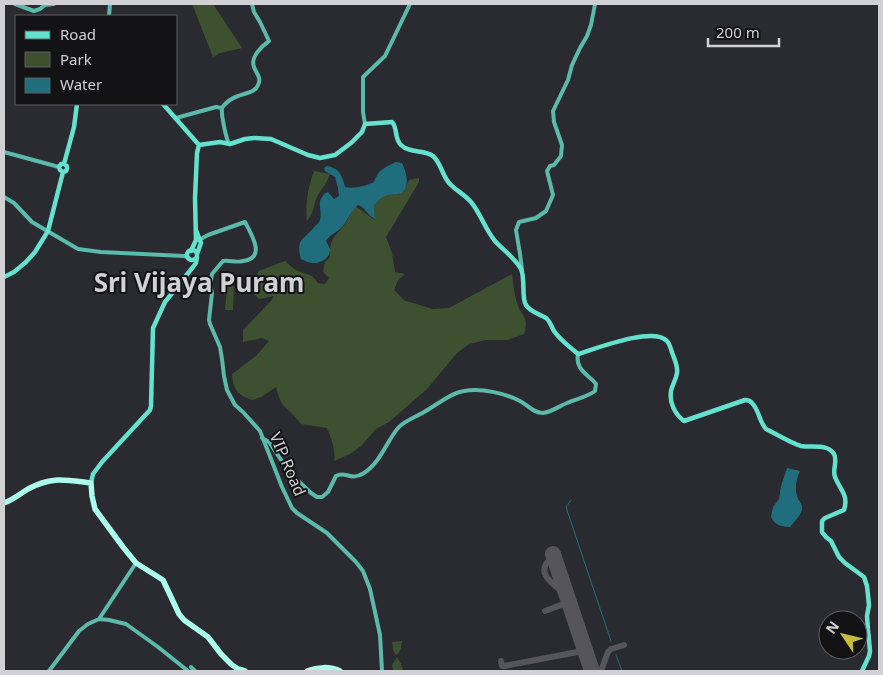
<svg xmlns="http://www.w3.org/2000/svg" width="883" height="675" viewBox="0 0 883 675" font-family="'Noto Sans',sans-serif">
	<style>
		.green { fill: #3d5131 }
		.water { fill: #206e7d }
		.lines { fill: none; stroke-linecap: round; stroke-linejoin: round }
		.stream { stroke: #206e7d; stroke-width: 1 }
		.taxiway { stroke: #55555b; stroke-width: 6 }
		.runway { stroke: #55555b; stroke-width: 16 }
		.secondary { stroke: #5cbaaa; stroke-width: 4 }
		.primary { stroke: #65e2ce; stroke-width: 4.5 }
		.highway { stroke: #abfcec; stroke-width: 5.5 }
		.labels { text-anchor: middle; stroke-width: 4; stroke-linejoin: round; paint-order: stroke }
		.street-label { font-size: 16px; fill: #d1d1d5; stroke: #131316 }
		.town-label { font-size: 26px; font-weight: bold; fill: #d1d1d5; stroke: #131316 }
	</style>
	<rect width="100%" height="100%" fill="#2a2a31"/>
	<path class="green" d="M 192,4 L 213,4 L 242,48 L 220,53 L 213,57 Z
		M 314,171 L 330,174 C 327,184 320,190 316,199 C 313,208 314,212 307,221 C 305,204 308,188 314,171 Z
		M 419,178 L 419,182 L 386,237 L 392,253 L 395,272 L 405,274 L 398,280 L 394,290 L 405,301 L 417,304 L 432,309 L 449,308 L 512,274 C 513,283 514,294 517,303 C 521,317 530,316 524,334 L 507,340 L 486,340 L 469,344 L 457,353 L 427,389 L 389,422 L 376,429 L 361,446 L 350,454 L 334,461 C 336,450 331,438 327,428 L 301,424 C 295,417 294,415 287,409 C 281,405 278,394 276,387 L 261,397 L 252,400 C 238,395 233,390 232,374 L 256,356 L 269,341 L 262,338 L 243,342 L 243,330 L 271,301 L 274,296 L 259,299 L 250,290 L 256,276 L 259,271 L 285,261 C 289,264 293,269 298,271 C 309,276 310,272 318,283 L 325,284 L 329,278 L 323,272 L 325,262 L 330,257 C 329,234 340,235 349,217 C 351,213 352,210 355,206 L 375,220 L 374,207 L 376,201 L 388,193 C 401,196 404,192 409,180 Z
		M 227,286 L 234,286 L 233,310 L 225,310 Z
		M 402,641 C 401,646 401,653 396,655 L 393,650 L 392,642 Z
		M 397,657 L 401,664 L 403,671 L 393,671 L 392,665 Z"/>
	<path class="water" d="M 396,162 L 402,163 C 406,171 411,187 401,193 C 399,194 396,194 393,194 C 384,195 379,198 374,206 L 375,219 C 368,216 365,207 358,205 C 350,211 348,221 341,228 C 336,233 329,235 326,241 C 327,242 329,247 330,249 C 331,257 321,264 313,263 C 309,263 305,261 301,259 C 295,238 304,240 315,226 C 317,224 319,223 320,220 C 322,214 319,206 320,201 C 321,198 323,196 324,194 L 328,192 L 334,199 L 339,196 L 338,188 L 335,177 L 325,171 L 324,168 L 327,166 C 339,168 342,175 345,187 C 354,189 365,186 374,182 C 379,169 384,168 396,162 Z
		M 787,468 L 800,471 C 796,479 794,490 798,499 C 800,502 803,505 802,510 C 800,516 794,522 790,527 C 780,526 776,526 771,517 L 773,507 L 779,499 L 781,486 Z"/>
	<g class="lines">
		<path class="stream" d="M 571,500 L 566,507 L 611,641
			M 616,655 L 622,671"/>
		<path class="taxiway" d="M 559,575 L 559,560 L 556,557 C 552,558 549,559 546,564 C 538,577 559,587 566,596
			M 545,611 L 569,602
			M 501,661 L 502,666 L 504,666 L 583,651 L 585,652
			M 601,671 L 608,652 L 611,649 L 624,645"/>
		<path class="runway" d="M 553,554 L 592,671"/>
		<path class="secondary" d="M 15,4 L 34,11 L 40,9 L 45,5 L 54,4
			M 109,16 L 110,4
			M 222,108 C 221,115 226,138 229,144
			M 176,118 L 216,107 L 222,108 C 226,102 232,98 238,96 C 245,93 255,93 258,85 C 262,78 256,73 254,67 C 250,57 262,46 269,41 L 260,22 L 254,12 L 252,4
			M 365,124 L 363,112 L 363,77 L 385,56 L 410,4
			M 4,152 L 59,167
			M 4,197 L 14,203 L 32,222 L 78,249 L 101,252 L 184,256 L 189,258
			M 199,240 L 208,235 L 245,222 C 251,234 267,258 243,261 C 236,263 230,260 223,261 L 212,274 L 211,280 L 210,284 L 212,293 L 209,320 L 210,324 L 220,347 L 222,359 L 224,376 L 227,390 L 235,405 L 243,412 L 260,431 L 282,487 L 292,508 L 297,513 L 327,533 L 356,562 L 363,571 L 370,589 L 380,635 L 382,671
			M 522,270 L 520,254 L 516,230 L 519,222 L 536,218 L 546,211 L 553,195 L 547,171 L 550,166 L 554,165 L 561,156 L 562,145 L 554,122 L 553,111 L 568,80 L 572,65 L 580,48 L 587,36 L 591,25 L 595,4
			M 262,438 L 269,442 L 290,473 L 311,493 L 317,497 L 322,497 L 328,492 L 336,476 C 345,470 350,482 364,473 C 380,463 387,441 398,428 C 404,421 416,417 424,412 C 437,405 450,393 464,391 C 482,388 504,393 520,401 C 528,405 533,413 543,413 C 552,412 559,406 567,403 C 576,399 587,397 595,391 L 596,384 C 588,374 575,370 578,354
			M 99,619 L 109,620 L 126,624 L 158,647 L 188,671
			M 191,667 L 195,671
			M 49,671 L 79,631 L 88,624 L 99,619 L 136,563"/>
		<path class="primary" d="M 163,104 L 199,145 L 197,153 L 195,198 L 196,240 L 191,251
			M 199,145 L 220,142 L 230,144 L 245,139 L 254,138 L 271,139 L 308,155 L 320,158 L 335,155 L 351,143 L 362,132 L 365,124 L 392,122 C 398,128 394,139 401,145 C 410,154 424,149 433,156 C 442,164 442,177 451,185 C 457,191 465,195 471,202 C 481,214 485,229 495,241 C 503,250 515,258 521,269 C 525,277 522,295 525,303 C 528,311 539,314 546,318 C 550,321 551,326 554,331 C 560,340 570,347 578,354 C 595,349 653,326 667,341 C 670,344 671,350 673,355 C 675,360 678,367 677,373 C 676,380 672,385 671,391 C 669,403 675,414 684,421 L 745,400 C 748,400 750,400 752,403 C 759,410 759,421 766,429 C 774,433 793,444 801,446 C 812,448 827,443 834,454 C 838,461 832,470 835,477 C 840,490 849,495 844,510 L 825,518 L 822,521 L 822,532 L 826,537 L 831,541 L 839,557 L 845,563 L 864,577 L 867,586 L 869,605 L 867,616 L 868,630 L 870,651 L 869,656 L 862,671
			M 64,164 L 74,127 L 77,104
			M 196,230 L 201,243 L 197,254
			M187 255a5 5 0 1 1 10 0a5 5 0 1 1-10 0Z
			M 4,277 L 14,272 L 26,262 L 35,252 L 48,231 L 63,172 L 66,171 L 67,169 L 67,166 L 64,164 L 61,164 L 59,167 L 60,170 L 63,172
			M 91,483 L 93,474 L 102,462 L 150,410 L 151,406 L 153,328 L 165,302 L 193,267 L 196,263 L 197,257"/>
		<path class="highway" d="M 4,503 C 13,500 20,494 28,489 C 52,476 65,480 91,483 L 92,496 L 95,509 L 123,547 L 136,563 L 163,580 L 179,614 L 184,620 L 208,637 L 221,654 L 232,665 L 238,669 L 245,671
			M 307,671 C 317,667 330,666 340,671"/>
	</g>
	<g class="labels">
		<g class="street-label">
			<text transform="translate(288 464) rotate(67)" y="6">VIP Road</text>
		</g>
		<g class="town-label">
			<text x="199" y="292">Sri Vijaya Puram</text>
		</g>
	</g>
	<rect width="883" height="675" fill="none" stroke="#d1d1d5" stroke-width="10"/>
	<rect x="15" y="15" width="162" height="90" fill="#131316" stroke="#5f5f62"/>
	<rect x="25" y="31" width="25" height="8" fill="#65e2ce" stroke="#5f5f62"/>
	<text x="60" y="40" font-size="15" fill="#d1d1d5">Road</text>
	<rect x="25" y="52" width="25" height="15" fill="#3d5131" stroke="#5f5f62"/>
	<text x="60" y="65" font-size="15" fill="#d1d1d5">Park</text>
	<rect x="25" y="78" width="25" height="15" fill="#206e7d" stroke="#5f5f62"/>
	<text x="60" y="90" font-size="15" fill="#d1d1d5">Water</text>
	<g transform="translate(843 635) rotate(305)"><circle r="24" fill="#131316" stroke="#5f5f62"/>
	<path d="M0-4L9 19L0 12L-9 19Z" fill="#c6bc3c"/>
	<text y="-8" font-size="14" font-weight="bold" text-anchor="middle" fill="#d1d1d5">N</text>
	</g>
	<path d="M708 38v8h71v-8" fill="none" stroke="#d1d1d5" stroke-width="2.5"/>
	<text x="716" y="38" font-size="15" fill="#d1d1d5" stroke="#131316" stroke-width="4" paint-order="stroke">200 m</text>
</svg>
